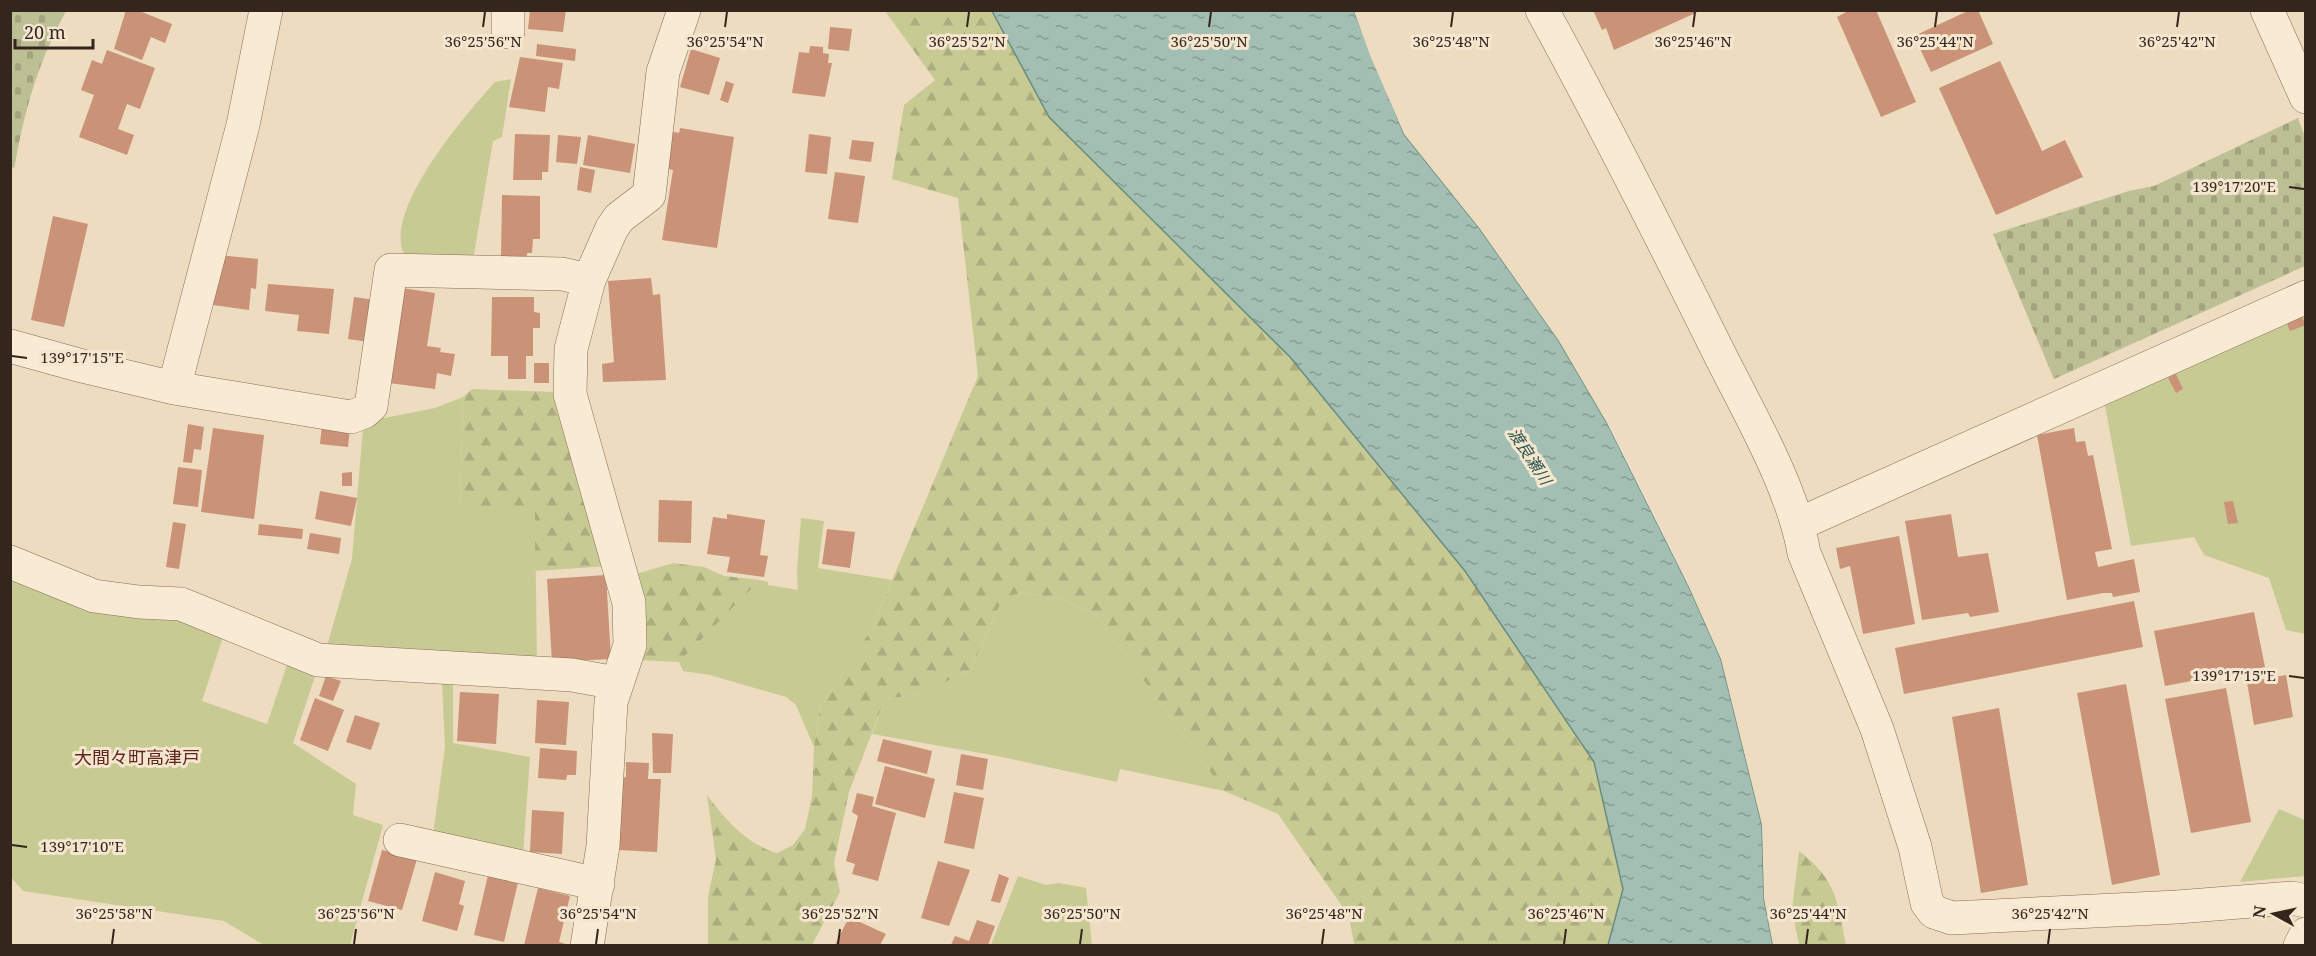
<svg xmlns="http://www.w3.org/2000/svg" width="2316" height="956" viewBox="0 0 2316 956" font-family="'Noto Serif','Noto Sans JP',serif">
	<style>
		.grass { fill: #c8ca94 }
		.forest { fill: url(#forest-firs) }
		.cemetery { fill: url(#cemetery-stones) }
		.water { fill: url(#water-ripples); stroke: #6a8c81; stroke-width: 1.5 }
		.pier { fill: #eddcc0 }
		.building { fill: #ca9276 }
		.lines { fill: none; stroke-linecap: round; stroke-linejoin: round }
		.minor-casing { stroke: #856c58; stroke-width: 34 }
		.minor { stroke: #f8ead3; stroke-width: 33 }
		.ticks { fill: none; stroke: #35261d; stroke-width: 2 }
		.labels { text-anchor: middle; stroke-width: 6; stroke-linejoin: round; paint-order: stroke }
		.water-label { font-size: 16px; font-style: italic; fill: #2c554f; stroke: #f4e6cf }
		.quarter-label { font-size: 18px; fill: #61251d; stroke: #f4e6cf }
		.ticks-label { font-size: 15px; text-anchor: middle; fill: #35261d; stroke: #f4e6cf; stroke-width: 6; stroke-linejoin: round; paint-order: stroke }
	</style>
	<defs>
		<pattern id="forest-firs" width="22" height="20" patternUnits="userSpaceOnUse" patternTransform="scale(1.5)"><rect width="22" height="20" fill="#c8ca94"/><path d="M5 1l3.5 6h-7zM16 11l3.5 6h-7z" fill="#acad7f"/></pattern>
		<pattern id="cemetery-stones" width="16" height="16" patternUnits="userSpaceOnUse" patternTransform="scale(1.5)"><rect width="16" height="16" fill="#bdbf94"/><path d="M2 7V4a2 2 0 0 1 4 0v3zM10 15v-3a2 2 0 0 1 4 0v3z" fill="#a3a47f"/></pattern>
		<pattern id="water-ripples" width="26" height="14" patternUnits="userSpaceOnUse" patternTransform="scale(1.5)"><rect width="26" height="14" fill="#a3bfb4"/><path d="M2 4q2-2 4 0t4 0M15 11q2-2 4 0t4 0" fill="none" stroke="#869b92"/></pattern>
	</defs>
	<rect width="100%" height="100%" fill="#eddcc0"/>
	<path class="grass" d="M 511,79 L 502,137 L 493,141 L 473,260 L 404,254 C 383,210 466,114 495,82 Z
		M 2305,311 L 2305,634 L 2286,630 L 2269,578 L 2204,555 L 2194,537 L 2131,546 L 2104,400 Z
		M 463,397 L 460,507 L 535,511 L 537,665 L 325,653 L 352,559 L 363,428 L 379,419 L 435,408 Z
		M 801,518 L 824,521 L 818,568 L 892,580 L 872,628 L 820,708 L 814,747 L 796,705 L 786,697 L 710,675 L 683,671 L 679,662 L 760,580 L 768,582 L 768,585 L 798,590 L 797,571 Z
		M 10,573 L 224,634 L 202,701 L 267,724 L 290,656 L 317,670 L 293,743 L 356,784 L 353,815 L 383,825 L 350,945 L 264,945 L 224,921 L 23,891 L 10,876 Z
		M 1021,593 L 1059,598 L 1096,615 L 1224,791 L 1120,769 L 1117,782 L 997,756 L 872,734 L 885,699 L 916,695 L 970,671 L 1003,598 Z
		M 442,681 L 453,681 L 453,743 L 530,757 L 523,854 L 433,835 L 445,747 Z
		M 2279,809 L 2305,820 L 2305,876 L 2240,882 Z
		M 1018,876 L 1046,885 L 1059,883 L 1086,888 L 1092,945 L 991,945 Z"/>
	<path class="forest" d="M 885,11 L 992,11 L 1049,117 L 1290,357 L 1466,571 L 1594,762 L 1623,889 L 1608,945 L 1354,945 L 1349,916 L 1278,814 L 1224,791 L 1096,615 L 1059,598 L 1021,593 L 1003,598 L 970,671 L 916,695 L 885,699 L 849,792 L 834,863 L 840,892 L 812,945 L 708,945 L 708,897 L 716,859 L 707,795 C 726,820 746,844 777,853 L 793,845 L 805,829 L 812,796 L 814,747 L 820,708 L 872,628 L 978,376 L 958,198 L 892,179 L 904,105 L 935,80 Z
		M 472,389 L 554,392 L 609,566 L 535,571 L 535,511 L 460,508 L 463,397 Z
		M 673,563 L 704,567 L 724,576 L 760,580 L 679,662 L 637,660 L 636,574 Z
		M 1799,851 C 1837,880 1837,901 1846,945 L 1799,945 L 1792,910 Z"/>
	<path class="cemetery" d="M 11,10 L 66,11 C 37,65 25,108 14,169 L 10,163 Z
		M 2298,118 L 2305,137 L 2305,266 L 2054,379 L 1993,234 L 2129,191 L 2154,186 Z"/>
	<path class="water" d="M 992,11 L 1354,11 L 1404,134 L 1480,229 L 1559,341 L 1607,423 L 1689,587 L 1721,659 L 1762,825 L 1764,899 L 1773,945 L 1608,945 L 1623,889 L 1594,762 L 1465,571 L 1290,357 L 1049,117 Z"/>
	<path class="pier" d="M 1357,10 L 1406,133 L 1483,227 L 1562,340 L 1610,421 L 1692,586 L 1724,659 L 1765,824 L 1767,898 L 1776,946 L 1773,945 L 1764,899 L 1762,825 L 1721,659 L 1689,587 L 1607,423 L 1559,341 L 1480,229 L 1404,134 L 1370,55 L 1354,11 Z"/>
	<path class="building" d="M 126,10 L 137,10 L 172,24 L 165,43 L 151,37 L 142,60 L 114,49 Z
		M 530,10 L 566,10 L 563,32 L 528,29 Z
		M 1593,10 L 1702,10 L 1614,50 L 1606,28 L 1602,30 Z
		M 1850,10 L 1876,10 L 1916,102 L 1881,117 L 1837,17 Z
		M 1970,10 L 1978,10 L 1993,44 L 1931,72 L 1914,36 Z
		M 830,27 L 852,29 L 849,51 L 828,49 Z
		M 537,44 L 576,49 L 575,61 L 536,56 Z
		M 810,46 L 823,47 L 823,53 L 829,54 L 828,63 L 832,63 L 825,97 L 792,93 L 799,52 L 809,53 Z
		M 691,49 L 720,58 L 709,95 L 680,87 Z
		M 107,50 L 155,68 L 140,109 L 127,104 L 118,129 L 134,135 L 127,155 L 79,137 L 94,95 L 81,90 L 92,60 L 102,64 Z
		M 520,57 L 563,63 L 559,89 L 548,87 L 545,112 L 509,107 Z
		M 2000,61 L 2042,151 L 2065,140 L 2083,177 L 1996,215 L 1939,88 Z
		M 726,81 L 734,84 L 728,103 L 720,100 Z
		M 680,128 L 734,137 L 717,248 L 662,240 L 673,170 L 663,168 L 669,131 L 679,133 Z
		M 515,134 L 550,135 L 548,172 L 542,172 L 542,180 L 513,180 Z
		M 809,134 L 831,137 L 827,174 L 805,172 Z
		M 558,135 L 581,137 L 577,164 L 556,162 Z
		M 588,135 L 635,144 L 630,173 L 583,165 Z
		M 852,140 L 874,142 L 871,162 L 849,159 Z
		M 580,167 L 595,170 L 591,193 L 577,190 Z
		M 835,172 L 865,176 L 858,223 L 828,219 Z
		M 502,195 L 540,196 L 540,239 L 533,239 L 532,253 L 527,253 L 527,259 L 501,259 Z
		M 53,216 L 88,224 L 64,327 L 31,320 Z
		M 218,255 L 258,259 L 256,289 L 251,288 L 249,310 L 213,305 Z
		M 651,278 L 653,295 L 660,294 L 666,380 L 603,382 L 602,364 L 614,362 L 608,281 Z
		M 268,284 L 334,289 L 329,334 L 297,331 L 299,315 L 265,311 Z
		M 402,288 L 435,293 L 427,346 L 441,348 L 440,352 L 455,354 L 451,376 L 437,373 L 435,389 L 389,383 Z
		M 354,297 L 375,300 L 369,342 L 348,339 Z
		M 492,297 L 534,297 L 534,312 L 540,313 L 540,328 L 533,328 L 533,356 L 526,356 L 526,379 L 508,379 L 508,356 L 491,356 Z
		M 2302,317 L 2306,325 L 2290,331 L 2287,324 Z
		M 534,363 L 549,363 L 549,383 L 534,383 Z
		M 2176,374 L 2183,389 L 2176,393 L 2168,378 Z
		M 188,424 L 204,427 L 201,450 L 194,449 L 192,463 L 183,462 Z
		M 322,425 L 350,428 L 348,447 L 320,444 Z
		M 213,428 L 264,435 L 254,519 L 201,512 Z
		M 2074,428 L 2076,442 L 2085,441 L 2088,456 L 2093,455 L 2112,549 L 2095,552 L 2098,567 L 2134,559 L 2140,592 L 2113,597 L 2112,593 L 2103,593 L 2067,600 L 2037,435 Z
		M 178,467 L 202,470 L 198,507 L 173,504 Z
		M 352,472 L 352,486 L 342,486 L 342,473 Z
		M 320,491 L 357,498 L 351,526 L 315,519 Z
		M 659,500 L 692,501 L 691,543 L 658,542 Z
		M 2233,501 L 2238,523 L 2228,524 L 2224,502 Z
		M 727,514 L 765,520 L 760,555 L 768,556 L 764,577 L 727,572 L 730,557 L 707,554 L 713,517 L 727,519 Z
		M 1951,514 L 1958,557 L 1988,553 L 1999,612 L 1970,617 L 1968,613 L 1922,620 L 1905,521 Z
		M 173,522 L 186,524 L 179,569 L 166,567 Z
		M 259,524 L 303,529 L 302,539 L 258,535 Z
		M 827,529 L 855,532 L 850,568 L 822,564 Z
		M 310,533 L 341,538 L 339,554 L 307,549 Z
		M 1899,536 L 1915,624 L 1863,634 L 1850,566 L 1840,569 L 1836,548 Z
		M 606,575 L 611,659 L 552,662 L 547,579 Z
		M 2134,601 L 2143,647 L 1904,694 L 1895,648 Z
		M 2254,612 L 2265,667 L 2165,686 L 2154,631 Z
		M 2286,675 L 2293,717 L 2254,725 L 2247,682 Z
		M 326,676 L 341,681 L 333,701 L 319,696 Z
		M 2126,684 L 2160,875 L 2112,885 L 2077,693 Z
		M 2226,688 L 2251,822 L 2191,833 L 2165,699 Z
		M 460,692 L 499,694 L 496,744 L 457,741 Z
		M 315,698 L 344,710 L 328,751 L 300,740 Z
		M 537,700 L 569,702 L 566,745 L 535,743 Z
		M 1999,708 L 2028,885 L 1981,893 L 1952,717 Z
		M 355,715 L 380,723 L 371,750 L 346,742 Z
		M 652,733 L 673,734 L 671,773 L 653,773 Z
		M 883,739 L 932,751 L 927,774 L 877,761 Z
		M 540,748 L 577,751 L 576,775 L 567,775 L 566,780 L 538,778 Z
		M 961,754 L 988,759 L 983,790 L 956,785 Z
		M 626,762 L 649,763 L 648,779 L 661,779 L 657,852 L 618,850 L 622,778 L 626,777 Z
		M 885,766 L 935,779 L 925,818 L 875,804 Z
		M 954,792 L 984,798 L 974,849 L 944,843 Z
		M 857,793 L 874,797 L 872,806 L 896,813 L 878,881 L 852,874 L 855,864 L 846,861 L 858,816 L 852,812 Z
		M 532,810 L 564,812 L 562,854 L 530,852 Z
		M 382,850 L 417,859 L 402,910 L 368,901 Z
		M 938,861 L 970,870 L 949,926 L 921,918 Z
		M 489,871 L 519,878 L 504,942 L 474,935 Z
		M 435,872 L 465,881 L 459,904 L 464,906 L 457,931 L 422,921 Z
		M 999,874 L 1009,878 L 1000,903 L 991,901 Z
		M 538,888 L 570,896 L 559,942 L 569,945 L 524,945 Z
		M 849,917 L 886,934 L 880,945 L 835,945 Z
		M 977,920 L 995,926 L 988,945 L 951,945 L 955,936 L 969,941 Z"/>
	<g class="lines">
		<defs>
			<path id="minor" d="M 1542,10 C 1604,123 1662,238 1719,353 C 1749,413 1793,488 1804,553 L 1877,729 L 1915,847 L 1927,903 L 1934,912 L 1952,918 L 2177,907 L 2292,898 L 2306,901
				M 2267,10 L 2306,97
				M 508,32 L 508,10
				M 10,346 L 82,366 L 174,388 L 351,417 L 364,412 L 371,406 L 391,270 L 562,274 L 589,280
				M 174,388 L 243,125 L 266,10
				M 1799,524 L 2306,297
				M 10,562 L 94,596 L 139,602 L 181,604 L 318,660 L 572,675 L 616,683
				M 400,840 L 598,884
				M 587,946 L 603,846 L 611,702 L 630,645 L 629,603 L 570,394 L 571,349 L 589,280 L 612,228 L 619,218 L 649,195 L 663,72 L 684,10
				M 2300,946 L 2306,934"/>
		</defs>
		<use href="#minor" class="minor-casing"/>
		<use href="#minor" class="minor"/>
	</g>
	<path class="ticks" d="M 483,27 L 485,12M 725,27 L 727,12M 967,27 L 969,12M 1209,27 L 1211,12M 1451,27 L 1453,12M 1693,27 L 1695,12M 1935,27 L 1937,12M 2177,27 L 2179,12M 2289,187 L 2304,189M 12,356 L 27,358M 2289,676 L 2304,678M 12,845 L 27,847M 112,944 L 114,929M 354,944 L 356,929M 596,944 L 598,929M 838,944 L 840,929M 1080,944 L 1082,929M 1322,944 L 1324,929M 1564,944 L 1566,929M 1806,944 L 1808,929M 2048,944 L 2050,929"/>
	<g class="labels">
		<g class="water-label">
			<text transform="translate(1530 456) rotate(57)" y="6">渡良瀬川</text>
		</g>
		<g class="quarter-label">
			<text x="137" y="764">大間々町高津戸</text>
		</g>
	</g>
	<g class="ticks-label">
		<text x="483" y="47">36°25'56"N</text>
		<text x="725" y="47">36°25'54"N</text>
		<text x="967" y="47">36°25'52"N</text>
		<text x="1209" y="47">36°25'50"N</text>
		<text x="1451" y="47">36°25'48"N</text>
		<text x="1693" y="47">36°25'46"N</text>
		<text x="1935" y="47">36°25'44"N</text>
		<text x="2177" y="47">36°25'42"N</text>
		<text x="2234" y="192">139°17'20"E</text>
		<text x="82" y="363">139°17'15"E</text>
		<text x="2234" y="681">139°17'15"E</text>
		<text x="82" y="852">139°17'10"E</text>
		<text x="114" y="919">36°25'58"N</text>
		<text x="356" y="919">36°25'56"N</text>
		<text x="598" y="919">36°25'54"N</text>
		<text x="840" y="919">36°25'52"N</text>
		<text x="1082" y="919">36°25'50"N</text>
		<text x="1324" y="919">36°25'48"N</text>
		<text x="1566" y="919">36°25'46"N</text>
		<text x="1808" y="919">36°25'44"N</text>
		<text x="2050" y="919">36°25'42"N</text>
	</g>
	<rect width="2316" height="956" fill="none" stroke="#35261d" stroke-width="24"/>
	<g transform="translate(2274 914) rotate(278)" stroke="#f4e6cf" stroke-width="4.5" paint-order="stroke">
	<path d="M0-4.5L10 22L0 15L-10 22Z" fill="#35261d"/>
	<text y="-9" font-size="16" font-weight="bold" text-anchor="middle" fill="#35261d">N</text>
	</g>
	<path d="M15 39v9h78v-9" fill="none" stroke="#35261d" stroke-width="3"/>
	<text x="24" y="39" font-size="18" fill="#35261d" stroke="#f4e6cf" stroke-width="4.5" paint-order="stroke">20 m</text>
</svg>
